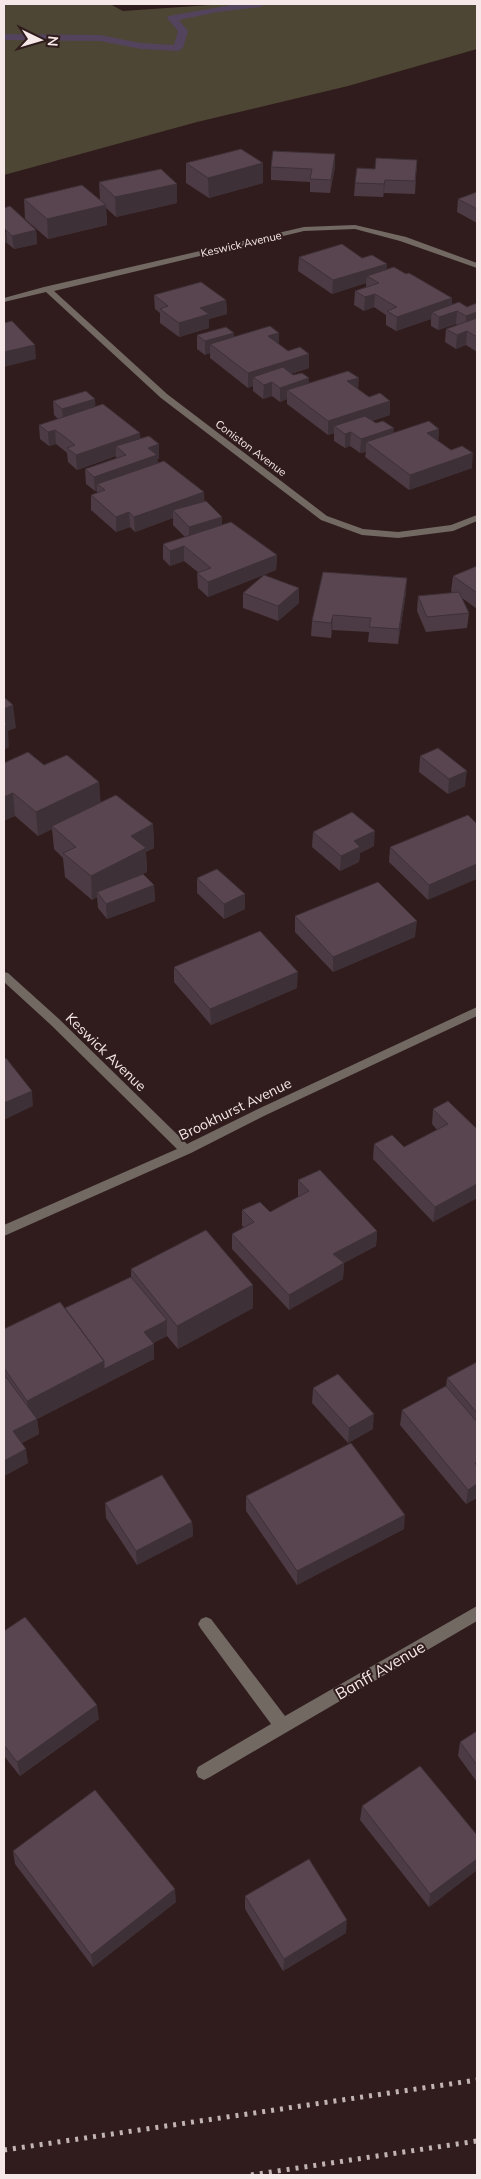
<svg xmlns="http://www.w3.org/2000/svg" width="481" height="2179" viewBox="0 0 481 2179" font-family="Mulish,sans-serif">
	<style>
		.green { fill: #4e4634 }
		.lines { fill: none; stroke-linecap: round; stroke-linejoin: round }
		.stream { fill: #53435d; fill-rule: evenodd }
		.minor { fill: #726963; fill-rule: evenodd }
		.rail { stroke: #c3b4b4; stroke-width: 5; stroke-dasharray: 3 6; stroke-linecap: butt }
		.wall { fill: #4c3b44 }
		.shaded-wall { fill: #3e3037 }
		.building { fill: #58454f; stroke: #3e3037 }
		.labels { text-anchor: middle; stroke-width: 4; stroke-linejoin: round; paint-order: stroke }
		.far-street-label { font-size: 11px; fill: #f6e8e8; stroke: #301c1c }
		.street-label { font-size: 14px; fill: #f6e8e8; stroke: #301c1c }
		.near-street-label { font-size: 16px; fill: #f6e8e8; stroke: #301c1c }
	</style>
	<rect width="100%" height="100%" fill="#301c1c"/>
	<path class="green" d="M 4,4 L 110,4 L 123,11 L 225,4 L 477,4 L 477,49 L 348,86 L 197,122 L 4,175 Z"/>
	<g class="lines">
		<path class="stream" d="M 237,4 L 265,4 L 260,7 L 217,12 L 179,20 L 188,31 L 183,48 L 178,51 L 141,49 L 100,41 L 4,40 L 4,34 L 100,35 L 141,43 L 174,45 L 178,31 L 167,18 L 169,16 Z"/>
		<path class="minor" d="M 355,225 L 406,237 L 477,263 L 477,268 L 400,241 L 355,229 L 304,231 L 54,291 L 167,394 L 327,516 L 363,529 L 398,532 L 451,525 L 477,515 L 477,521 L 453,531 L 398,538 L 362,535 L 321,520 L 161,398 L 46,292 L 4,302 L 4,298 L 44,287 L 304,227 Z
			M 4,972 L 8,973 L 59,1019 L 187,1144 L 258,1109 L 477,1007 L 477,1016 L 266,1115 L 191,1153 L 4,1236 L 4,1225 L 177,1149 L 51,1025 L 4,982 Z
			M 477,1606 L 477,1621 L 210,1777 L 204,1780 L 198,1777 L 196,1772 L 198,1767 L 271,1724 L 201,1629 L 198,1624 L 201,1619 L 206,1617 L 211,1619 L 285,1716 Z"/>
		<path class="rail" d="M 4,2150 L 477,2080
			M 251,2175 L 477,2141"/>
	</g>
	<path class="wall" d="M 335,154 L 335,167 L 330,193 L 310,192 L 310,182 L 271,180 L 271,167 Z
		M 417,160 L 415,194 L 384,193 L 383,197 L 354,196 L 355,183 L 375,169 Z
		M 186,163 L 263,163 L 263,183 L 209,198 L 186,183 Z
		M 99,182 L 177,203 L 116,217 L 106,208 L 107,225 L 48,239 L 25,219 L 24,199 L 100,200 Z
		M 477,192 L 477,223 L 457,212 L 458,199 Z
		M 4,208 L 36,230 L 37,244 L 14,249 L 7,243 Z
		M 299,257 L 362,258 L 387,264 L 386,269 L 406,274 L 452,298 L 452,305 L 467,307 L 477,303 L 477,352 L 466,345 L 456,349 L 445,342 L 446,329 L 457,325 L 456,324 L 438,330 L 431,326 L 431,319 L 396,331 L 386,325 L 386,315 L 374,307 L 364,311 L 354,305 L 355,291 L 366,287 L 366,283 L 332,294 L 298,271 Z
		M 154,295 L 226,300 L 227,314 L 209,319 L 209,328 L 179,337 L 160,323 L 160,313 L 155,309 Z
		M 234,333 L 234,337 L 279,344 L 309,368 L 291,374 L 293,375 L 309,378 L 309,383 L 358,389 L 390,415 L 372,421 L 393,433 L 439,429 L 438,441 L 472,468 L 409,490 L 365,457 L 366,452 L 360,453 L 350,446 L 345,448 L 334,441 L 334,433 L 328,435 L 287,404 L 287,399 L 280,402 L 272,396 L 263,399 L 253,391 L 253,386 L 248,388 L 210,358 L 210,353 L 205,355 L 197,349 L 197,335 Z
		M 95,399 L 95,406 L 141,439 L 159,459 L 157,459 L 158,463 L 204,501 L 222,525 L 277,555 L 276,570 L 208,597 L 198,588 L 197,573 L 199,573 L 184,561 L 170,566 L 163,559 L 163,544 L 185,537 L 173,525 L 173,518 L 135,532 L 130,527 L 116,532 L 91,510 L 91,495 L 97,493 L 97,491 L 95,491 L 86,484 L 85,469 L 116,459 L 116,456 L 77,470 L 68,462 L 67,453 L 66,452 L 56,444 L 49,446 L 40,439 L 39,425 L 58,419 L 54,415 L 53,401 Z
		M 477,566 L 477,609 L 462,598 L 469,613 L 467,628 L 426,632 L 417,611 L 418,596 L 453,593 L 451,591 L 453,576 Z
		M 299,588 L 299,603 L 278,621 L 243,608 L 243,593 Z
		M 406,593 L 398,644 L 368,642 L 369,632 L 332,630 L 331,638 L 311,636 L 312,621 Z
		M 420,756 L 465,786 L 448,794 L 419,772 Z
		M 4,763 L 44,765 L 99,782 L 100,802 L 153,824 L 154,848 L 146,852 L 147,872 L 142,874 L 154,885 L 155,901 L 107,919 L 98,908 L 97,897 L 92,900 L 65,877 L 63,858 L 54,849 L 52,829 L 38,836 L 15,816 L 4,820 Z
		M 468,815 L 428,900 L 389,862 L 390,847 Z
		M 313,832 L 374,846 L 360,853 L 359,862 L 340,871 L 312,847 Z
		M 197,878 L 245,909 L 224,919 L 197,893 Z
		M 295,916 L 415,937 L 333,972 L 295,932 Z
		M 174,967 L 297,988 L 211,1025 L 174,982 Z
		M 433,1109 L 477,1129 L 477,1198 L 433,1222 L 373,1159 L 374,1144 L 404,1147 L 437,1130 L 432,1124 Z
		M 298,1180 L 377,1231 L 376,1246 L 344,1263 L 343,1279 L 289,1310 L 232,1249 L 232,1234 L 244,1227 L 242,1226 L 242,1210 L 270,1212 L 299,1197 L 298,1196 Z
		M 131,1269 L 253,1308 L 178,1349 L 167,1336 L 153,1343 L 154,1344 L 154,1359 L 37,1419 L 39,1434 L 22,1443 L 28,1463 L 4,1476 L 4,1329 L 65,1308 L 131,1277 Z
		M 477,1362 L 477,1498 L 466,1504 L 400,1425 L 402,1410 L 446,1386 L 447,1378 Z
		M 313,1388 L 373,1429 L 348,1443 L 312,1403 Z
		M 246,1496 L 404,1529 L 297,1585 L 246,1511 Z
		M 105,1503 L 192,1522 L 193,1536 L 137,1565 L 106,1518 Z
		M 4,1631 L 99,1719 L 20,1776 L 4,1756 Z
		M 477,1731 L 477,1782 L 458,1756 L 460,1742 Z
		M 362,1806 L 477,1835 L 477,1870 L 429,1907 L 360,1820 Z
		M 13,1851 L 176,1902 L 93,1967 L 15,1864 Z
		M 245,1896 L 346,1933 L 283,1971 L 245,1909 Z"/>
	<path class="shaded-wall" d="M 335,154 L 335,167 L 330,193 L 331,180 Z
		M 263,163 L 263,183 L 209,198 L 208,178 Z
		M 385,180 L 384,193 L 383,197 L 384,184 Z
		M 177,184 L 177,203 L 116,217 L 115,197 Z
		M 106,205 L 107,225 L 48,239 L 47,219 Z
		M 5,229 L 7,243 L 4,243 L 4,230 Z
		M 36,230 L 37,244 L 14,249 L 12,236 Z
		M 387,264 L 386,277 L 367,276 L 366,283 L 332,294 L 333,280 Z
		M 375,294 L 374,307 L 364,311 L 365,297 Z
		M 452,298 L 451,312 L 432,312 L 431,319 L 396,331 L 397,317 Z
		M 226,300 L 227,314 L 209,319 L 209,328 L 179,337 L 179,323 L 200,308 Z
		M 457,311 L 456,324 L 438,330 L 439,317 Z
		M 477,312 L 477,325 L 465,330 L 466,316 Z
		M 467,331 L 466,345 L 456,349 L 457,335 Z
		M 234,333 L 234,347 L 210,344 L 210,353 L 205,355 L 205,341 Z
		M 279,333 L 279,347 L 268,336 Z
		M 35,345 L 36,359 L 4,367 L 4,352 Z
		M 309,354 L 309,368 L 262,383 L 253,377 L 253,386 L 248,388 L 248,373 Z
		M 309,378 L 309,392 L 287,390 L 287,399 L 280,402 L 280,388 Z
		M 359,378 L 358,392 L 347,381 Z
		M 272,382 L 272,396 L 263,399 L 264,385 Z
		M 95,399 L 96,413 L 63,423 L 62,409 Z
		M 390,401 L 390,415 L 341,431 L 334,426 L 334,433 L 328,435 L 328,421 Z
		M 394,428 L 393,442 L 366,442 L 366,452 L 360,453 L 361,439 Z
		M 439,429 L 438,443 L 427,433 Z
		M 55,430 L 56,444 L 49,446 L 48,432 Z
		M 351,432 L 350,446 L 345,448 L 345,434 Z
		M 140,433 L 141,448 L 116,446 L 116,456 L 77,470 L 76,455 Z
		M 159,444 L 159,459 L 157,459 L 158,469 L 97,484 L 97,491 L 95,491 L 94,477 L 148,448 Z
		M 473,453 L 472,468 L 409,490 L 410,475 Z
		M 204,492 L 205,507 L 173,510 L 173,518 L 135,532 L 134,517 Z
		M 129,512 L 130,527 L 116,532 L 116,517 Z
		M 222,517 L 222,532 L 189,542 L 189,527 Z
		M 184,546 L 184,561 L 170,566 L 170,551 Z
		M 277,555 L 276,570 L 208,597 L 208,582 Z
		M 407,578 L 406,593 L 398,644 L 399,629 Z
		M 299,588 L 299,603 L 278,621 L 278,606 Z
		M 333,615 L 332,630 L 331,638 L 331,623 Z
		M 13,705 L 16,728 L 8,731 L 9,747 L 4,750 L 4,709 Z
		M 467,771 L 465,786 L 448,794 L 449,779 Z
		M 99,782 L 101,805 L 52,826 L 52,829 L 38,836 L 36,812 Z
		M 13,793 L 15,816 L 4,821 L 4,797 Z
		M 153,824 L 154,848 L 146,852 L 147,872 L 100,896 L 97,892 L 97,897 L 92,900 L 91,876 L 131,836 Z
		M 375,831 L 374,846 L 360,853 L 359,862 L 340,871 L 341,856 L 354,841 Z
		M 477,864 L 477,879 L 428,900 L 429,885 Z
		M 154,885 L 155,901 L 107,919 L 106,904 Z
		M 245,894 L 245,909 L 224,919 L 224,904 Z
		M 417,921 L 415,937 L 333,972 L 333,957 Z
		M 298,972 L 297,988 L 211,1025 L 210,1009 Z
		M 32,1091 L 33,1106 L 4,1120 L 4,1103 Z
		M 477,1184 L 477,1198 L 433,1222 L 435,1207 Z
		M 377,1231 L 376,1246 L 332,1269 L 333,1254 Z
		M 344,1263 L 343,1279 L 289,1310 L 289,1295 Z
		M 253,1285 L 253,1308 L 178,1349 L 177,1326 Z
		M 167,1320 L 167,1336 L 145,1347 L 144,1332 Z
		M 154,1344 L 154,1359 L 37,1419 L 39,1434 L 15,1446 L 13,1431 L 29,1423 L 27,1401 L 104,1361 Z
		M 374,1414 L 373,1429 L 348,1443 L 349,1428 Z
		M 26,1449 L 28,1463 L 4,1476 L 4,1461 Z
		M 477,1484 L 477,1498 L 466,1504 L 468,1490 Z
		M 405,1515 L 404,1529 L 297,1585 L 297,1571 Z
		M 192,1522 L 193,1536 L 137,1565 L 136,1551 Z
		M 97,1705 L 99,1719 L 20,1776 L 17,1762 Z
		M 477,1859 L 477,1870 L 429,1907 L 430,1894 Z
		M 175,1889 L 176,1902 L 93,1967 L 91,1955 Z
		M 347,1920 L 346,1933 L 283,1971 L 284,1959 Z"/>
	<path class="building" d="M 241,149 L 263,163 L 208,178 L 186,163 Z
		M 273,151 L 335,154 L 331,180 L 310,179 L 312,169 L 271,167 Z
		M 376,158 L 417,160 L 415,181 L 385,180 L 384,184 L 355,183 L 357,168 L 375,169 Z
		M 161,169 L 177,184 L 115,197 L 99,182 Z
		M 82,185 L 106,205 L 47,219 L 24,199 Z
		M 477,192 L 477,209 L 458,199 Z
		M 10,206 L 36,230 L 12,236 L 5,229 L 4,230 L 4,208 Z
		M 342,244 L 362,258 L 372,255 L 387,264 L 333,280 L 299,257 Z
		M 394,267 L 406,274 L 409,273 L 452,298 L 397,317 L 387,311 L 397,307 L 388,302 L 375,294 L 365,297 L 355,291 L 379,283 L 367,276 Z
		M 201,282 L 226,300 L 200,308 L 209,314 L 179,323 L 160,309 L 168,306 L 154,295 Z
		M 459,302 L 467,307 L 477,303 L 477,312 L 466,316 L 457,311 L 439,317 L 432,312 Z
		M 477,318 L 477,337 L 467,331 L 457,335 L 446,329 Z
		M 12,321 L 35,345 L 4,352 L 4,323 Z
		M 270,326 L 279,333 L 268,336 L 288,351 L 300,347 L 309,354 L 248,373 L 210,344 Z
		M 226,327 L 234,333 L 205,341 L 197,335 Z
		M 283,367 L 293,375 L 302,373 L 309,378 L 280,388 L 272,382 L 264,385 L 253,377 Z
		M 348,371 L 359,378 L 347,381 L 369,397 L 380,393 L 390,401 L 328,421 L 287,390 Z
		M 86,391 L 95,399 L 62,409 L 53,401 Z
		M 103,404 L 140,433 L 76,455 L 67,448 L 75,445 L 65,437 L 55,430 L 48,432 L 39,425 Z
		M 365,416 L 376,423 L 383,421 L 394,428 L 361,439 L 351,432 L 345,434 L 334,426 Z
		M 429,421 L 439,429 L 427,433 L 451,450 L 462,446 L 473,453 L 410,475 L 366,442 Z
		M 149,436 L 159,444 L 148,448 L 157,455 L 94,477 L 85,469 L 126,455 L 116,446 Z
		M 164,461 L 204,492 L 134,517 L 129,512 L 116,517 L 91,495 L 105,490 L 97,484 Z
		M 206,501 L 222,517 L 189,527 L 173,510 Z
		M 231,522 L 277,555 L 208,582 L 197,573 L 211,568 L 184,546 L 170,551 L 163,544 Z
		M 477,566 L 477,593 L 453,576 Z
		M 323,572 L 407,578 L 399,629 L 369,627 L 371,618 L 333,615 L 331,623 L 312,621 Z
		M 264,575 L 299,588 L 278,606 L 243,593 Z
		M 459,592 L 469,613 L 427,617 L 418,596 Z
		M 4,697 L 13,705 L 4,709 Z
		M 4,721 L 7,724 L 4,726 Z
		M 438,748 L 467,771 L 449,779 L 420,756 Z
		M 28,752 L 44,765 L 67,755 L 99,782 L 36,812 L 13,793 L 4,797 L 4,763 Z
		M 116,795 L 153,824 L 131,836 L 146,848 L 91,876 L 63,853 L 76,847 L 52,826 Z
		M 352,812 L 375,831 L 354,841 L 360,847 L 341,856 L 313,832 Z
		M 468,815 L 477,824 L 477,864 L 429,885 L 390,847 Z
		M 217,869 L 245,894 L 224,904 L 197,878 Z
		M 143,874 L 154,885 L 106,904 L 97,892 Z
		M 378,882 L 417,921 L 333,957 L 295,916 Z
		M 260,931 L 298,972 L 210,1009 L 174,967 Z
		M 6,1058 L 32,1091 L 4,1103 L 4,1060 Z
		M 448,1101 L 477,1129 L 477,1184 L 435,1207 L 374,1144 L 392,1135 L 404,1147 L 448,1124 L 433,1109 Z
		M 320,1170 L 377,1231 L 333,1254 L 344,1263 L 289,1295 L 232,1234 L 254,1222 L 242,1210 L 260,1202 L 270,1212 L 309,1191 L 298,1180 Z
		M 206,1230 L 253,1285 L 177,1326 L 131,1269 Z
		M 131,1277 L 167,1320 L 144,1332 L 154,1344 L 104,1369 L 104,1361 L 65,1308 Z
		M 60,1302 L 104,1361 L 27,1401 L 4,1368 L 4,1329 Z
		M 477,1362 L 477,1413 L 447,1378 Z
		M 338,1374 L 374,1414 L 349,1428 L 313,1388 Z
		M 6,1377 L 37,1419 L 13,1431 L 26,1449 L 4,1461 L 4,1378 Z
		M 446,1386 L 477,1422 L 477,1462 L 475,1463 L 477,1466 L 477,1484 L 468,1490 L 402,1410 Z
		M 351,1443 L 405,1515 L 297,1571 L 246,1496 Z
		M 162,1475 L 192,1522 L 136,1551 L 105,1503 Z
		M 25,1617 L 97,1705 L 17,1762 L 4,1745 L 4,1631 Z
		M 477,1731 L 477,1765 L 460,1742 Z
		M 420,1766 L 477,1835 L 477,1859 L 430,1894 L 362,1806 Z
		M 95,1790 L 175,1889 L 91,1955 L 13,1851 Z
		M 309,1859 L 347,1920 L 284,1959 L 245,1896 Z"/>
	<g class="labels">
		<g class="far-street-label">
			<text transform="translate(241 244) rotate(-13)" y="4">Keswick Avenue</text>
			<text transform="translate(251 448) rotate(37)" y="4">Coniston Avenue</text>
		</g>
		<g class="street-label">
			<text transform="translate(106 1052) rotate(44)" y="5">Keswick Avenue</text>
			<text transform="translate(235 1109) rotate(-26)" y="5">Brookhurst Avenue</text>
		</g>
		<g class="near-street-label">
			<text transform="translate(380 1670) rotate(-30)" y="6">Banff Avenue</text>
		</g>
	</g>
	<rect width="481" height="2179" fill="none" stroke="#f6e8e8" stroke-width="10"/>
	<g transform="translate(40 40) rotate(95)" stroke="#301c1c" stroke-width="4" paint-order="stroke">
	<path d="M0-4L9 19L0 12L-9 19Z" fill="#f6e8e8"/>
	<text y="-8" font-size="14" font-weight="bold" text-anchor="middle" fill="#f6e8e8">N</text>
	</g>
</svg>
